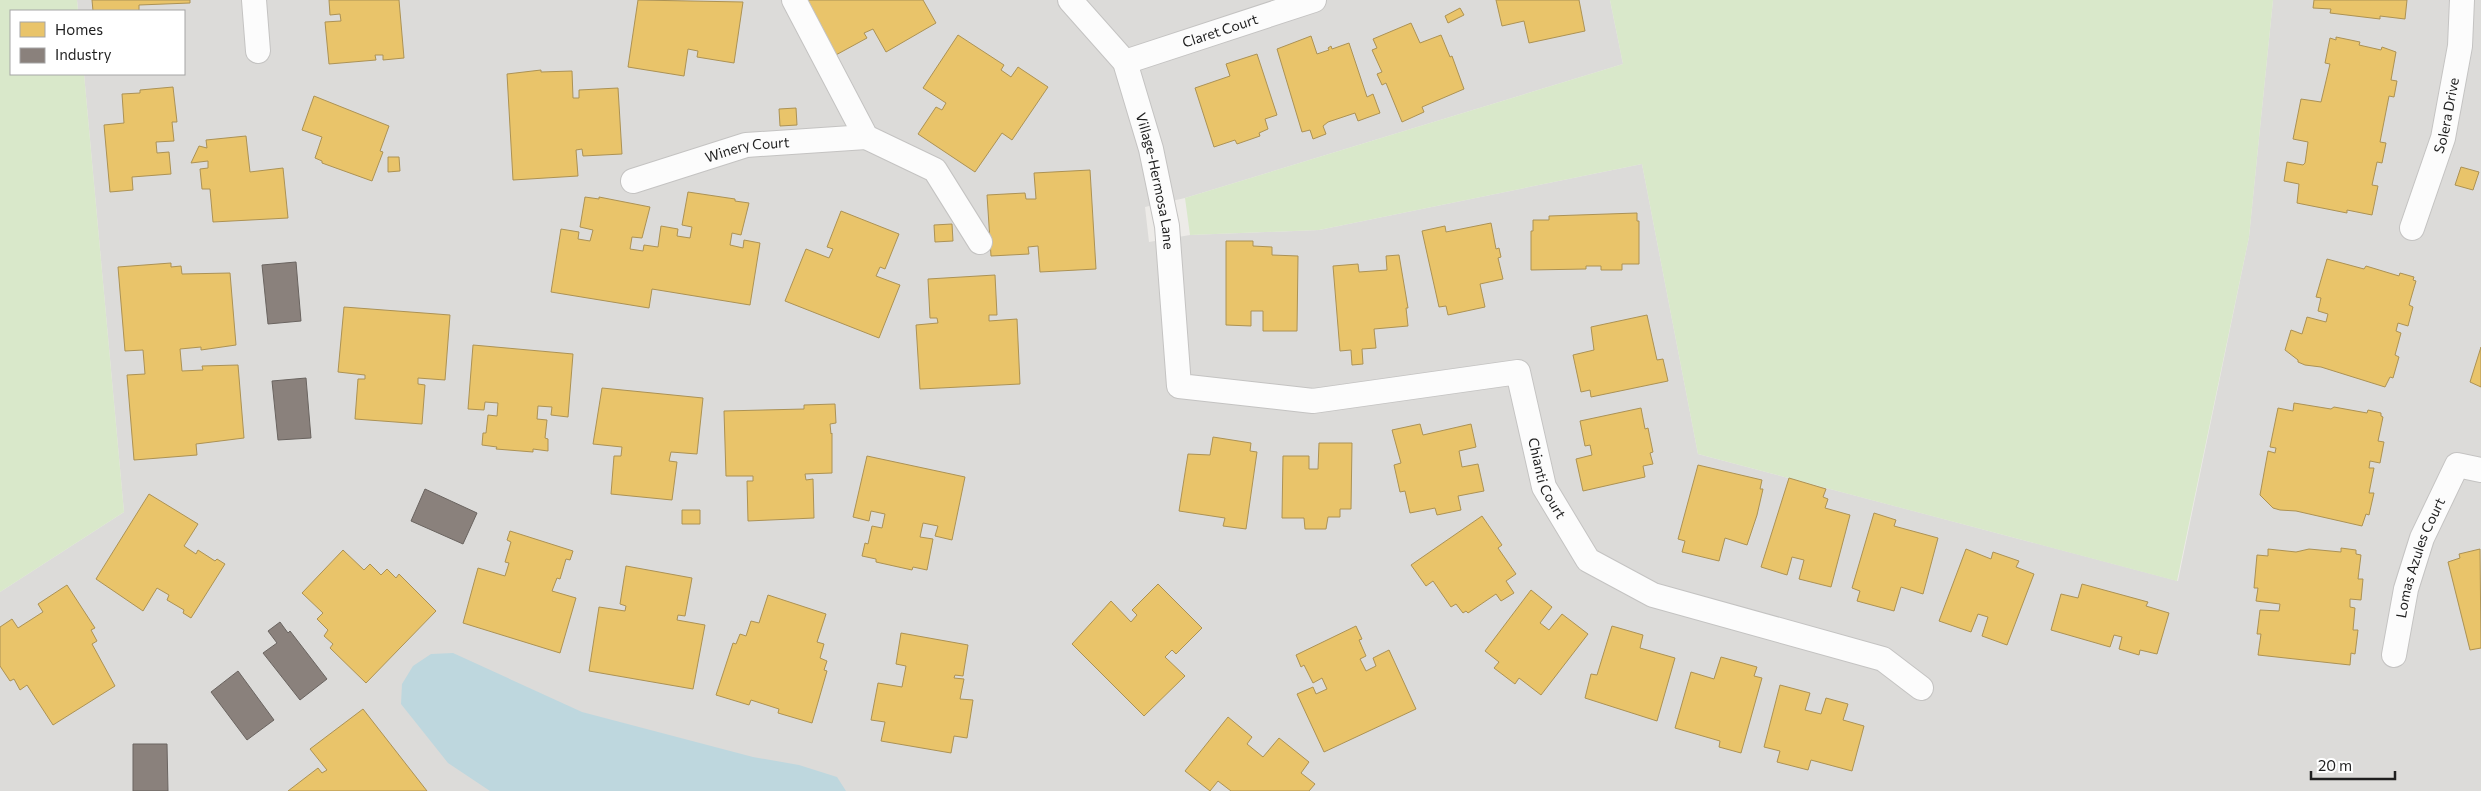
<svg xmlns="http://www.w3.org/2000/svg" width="2481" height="791" viewBox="0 0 2481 791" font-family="Commissioner,sans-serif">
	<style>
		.residential { fill: #dcdbd9 }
		.grass { fill: #d9e8ca }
		.water { fill: #bed7de }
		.homes { fill: #e9c46a; stroke: #ac9254 }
		.industry { fill: #8a817c; stroke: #6a6460 }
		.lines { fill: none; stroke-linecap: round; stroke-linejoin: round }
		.minor-casing { stroke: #c4c3c2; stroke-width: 26 }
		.minor { stroke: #fcfcfc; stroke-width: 24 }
		.labels { text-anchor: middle; stroke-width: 5; stroke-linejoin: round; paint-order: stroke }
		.street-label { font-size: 14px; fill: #1f1f1f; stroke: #fff }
	</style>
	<rect width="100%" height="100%" fill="#edebe8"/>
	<path class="residential" d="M 77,0 L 1610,0 L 1623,64 L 1185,198 L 1145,207 L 1149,242 L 1190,235 L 1319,230 L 1642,164 L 1698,454 L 2178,581 L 2249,237 L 2273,0 L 2481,0 L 2481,791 L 0,791 L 0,592 L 124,512 L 84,74 L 184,74 L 184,11 L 78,11 Z"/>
	<path class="grass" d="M 0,0 L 77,0 L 78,11 L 11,11 L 11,74 L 84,74 L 124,512 L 0,592 Z
		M 1610,0 L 2273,0 L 2249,237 L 2177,581 L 1698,454 L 1642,164 L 1319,230 L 1190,235 L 1185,198 L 1623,64 Z"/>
	<path class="water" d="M 453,653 L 582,712 L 753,757 L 799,765 L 837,777 L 846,791 L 490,791 L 448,763 L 401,704 L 402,684 L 413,666 L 431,654 Z"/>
	<path class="homes" d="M 92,0 L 190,0 L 190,3 L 139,5 L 139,11 L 93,11 Z
		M 329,0 L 399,0 L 404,58 L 383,60 L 383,55 L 375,55 L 376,60 L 329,64 L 325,22 L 341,21 L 340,14 L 330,15 Z
		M 638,0 L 743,2 L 734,63 L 697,57 L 698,51 L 688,49 L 684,76 L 628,67 Z
		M 808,0 L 923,0 L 936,23 L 886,52 L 873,29 L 864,33 L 867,38 L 834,56 L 804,2 Z
		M 1496,0 L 1579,0 L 1585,31 L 1529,43 L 1524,21 L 1502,26 Z
		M 2314,0 L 2407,0 L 2405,19 L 2380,16 L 2380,19 L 2330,13 L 2331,9 L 2313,8 Z
		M 1460,8 L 1464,15 L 1448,23 L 1445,16 Z
		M 1411,23 L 1420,43 L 1441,35 L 1450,57 L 1452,56 L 1464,89 L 1422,107 L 1424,112 L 1402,122 L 1386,83 L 1382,85 L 1377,74 L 1382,72 L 1372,50 L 1377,48 L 1373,39 Z
		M 958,35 L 1004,65 L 1001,70 L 1011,77 L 1018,67 L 1048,87 L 1012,140 L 1002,133 L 975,172 L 918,134 L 936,107 L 942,110 L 946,103 L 923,88 Z
		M 1311,36 L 1317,54 L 1329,50 L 1328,48 L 1331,46 L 1332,49 L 1349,43 L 1367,97 L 1373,94 L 1380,113 L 1358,121 L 1355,113 L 1328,122 L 1323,126 L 1326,134 L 1313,139 L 1310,130 L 1302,132 L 1277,49 Z
		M 2336,37 L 2360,42 L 2359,45 L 2381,50 L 2382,47 L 2396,52 L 2391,80 L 2397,81 L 2394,97 L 2389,96 L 2380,142 L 2386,143 L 2382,163 L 2377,162 L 2372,185 L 2378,186 L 2372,215 L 2347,210 L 2347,213 L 2297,203 L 2299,184 L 2284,181 L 2287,162 L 2303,165 L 2305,163 L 2308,142 L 2293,139 L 2301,99 L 2321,102 L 2330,64 L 2325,63 L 2330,38 L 2336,40 Z
		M 1257,54 L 1277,115 L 1265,119 L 1268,129 L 1259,133 L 1260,136 L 1237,144 L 1235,140 L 1214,147 L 1195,88 L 1230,76 L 1226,64 Z
		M 541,70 L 541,72 L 572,71 L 573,98 L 579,98 L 579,90 L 618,88 L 622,154 L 583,156 L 582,149 L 576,150 L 578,176 L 513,180 L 507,74 Z
		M 173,87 L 177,122 L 172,122 L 174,141 L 156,142 L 157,153 L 169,152 L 171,174 L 132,177 L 133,190 L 110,192 L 104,125 L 124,123 L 122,94 L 140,93 L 140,90 Z
		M 314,96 L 389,126 L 380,151 L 383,152 L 372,181 L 322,163 L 322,161 L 315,158 L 322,137 L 302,130 Z
		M 796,108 L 797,125 L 780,126 L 779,109 Z
		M 246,136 L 250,172 L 283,168 L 288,218 L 213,222 L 210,189 L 202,189 L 200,169 L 208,168 L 208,161 L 191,163 L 199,146 L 207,148 L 206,140 Z
		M 388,157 L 399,157 L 400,171 L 388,172 Z
		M 2461,167 L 2479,172 L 2473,190 L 2455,185 Z
		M 1090,170 L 1096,269 L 1040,272 L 1038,246 L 1028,247 L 1029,254 L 991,256 L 987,195 L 1025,193 L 1026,199 L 1036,199 L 1034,173 Z
		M 688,192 L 735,199 L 735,201 L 749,203 L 741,235 L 732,233 L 730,245 L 743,248 L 744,240 L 760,243 L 750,305 L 652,289 L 649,308 L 551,292 L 561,229 L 579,232 L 578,239 L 590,241 L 593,230 L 580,227 L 585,197 L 599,199 L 599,197 L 650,207 L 642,238 L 632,237 L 630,249 L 643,251 L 644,245 L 658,247 L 661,226 L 678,229 L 677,236 L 690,238 L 692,227 L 682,225 Z
		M 841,211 L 899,234 L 885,269 L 880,267 L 876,276 L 900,285 L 879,338 L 785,301 L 806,249 L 829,258 L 833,249 L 827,247 Z
		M 1637,213 L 1637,221 L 1639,221 L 1639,264 L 1622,264 L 1622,270 L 1601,270 L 1601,266 L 1586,266 L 1586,269 L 1531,270 L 1531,231 L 1533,231 L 1533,220 L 1549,220 L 1549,216 Z
		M 1491,223 L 1496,249 L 1499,248 L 1501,257 L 1498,258 L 1503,279 L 1480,284 L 1485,307 L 1448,315 L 1446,306 L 1439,307 L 1422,231 L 1445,226 L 1446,232 Z
		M 952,224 L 953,241 L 935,242 L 934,225 Z
		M 1226,241 L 1253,241 L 1253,246 L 1272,247 L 1272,255 L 1298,256 L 1297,331 L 1263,331 L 1263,311 L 1251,311 L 1251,326 L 1226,325 Z
		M 1399,255 L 1408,308 L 1406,308 L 1408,326 L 1374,329 L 1376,348 L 1362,349 L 1363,364 L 1352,365 L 1351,350 L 1340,351 L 1333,266 L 1358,264 L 1359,272 L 1387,270 L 1386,256 Z
		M 2327,259 L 2364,269 L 2366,266 L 2399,276 L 2400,273 L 2414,277 L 2413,280 L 2416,281 L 2409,305 L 2413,307 L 2408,326 L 2398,323 L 2396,331 L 2401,333 L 2395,355 L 2399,357 L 2393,378 L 2390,377 L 2385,387 L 2321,367 L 2305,365 L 2298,362 L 2298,360 L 2285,350 L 2291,330 L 2302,334 L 2307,317 L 2326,322 L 2328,314 L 2318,311 L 2321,298 L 2316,297 Z
		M 171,263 L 171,267 L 181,266 L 182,274 L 230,273 L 236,345 L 201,350 L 201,347 L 180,349 L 182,371 L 203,370 L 202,366 L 238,365 L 244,438 L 196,444 L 197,455 L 134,460 L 127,375 L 145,374 L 143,350 L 125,351 L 118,267 Z
		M 995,275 L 997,315 L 989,315 L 989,321 L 1017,319 L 1020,384 L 920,389 L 916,325 L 938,323 L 937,318 L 930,318 L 928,279 Z
		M 344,307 L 450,315 L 445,380 L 418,378 L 418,384 L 425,385 L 422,424 L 355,419 L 358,379 L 365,379 L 365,375 L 338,372 Z
		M 1647,315 L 1657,360 L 1663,359 L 1668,381 L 1591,397 L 1590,390 L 1581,392 L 1573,355 L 1594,350 L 1591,327 Z
		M 473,345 L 573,354 L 568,417 L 551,415 L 552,407 L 538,406 L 537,419 L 547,420 L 545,438 L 548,439 L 548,451 L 533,449 L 533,452 L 496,449 L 497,447 L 482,445 L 483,433 L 486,433 L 488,415 L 497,416 L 498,403 L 485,402 L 484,410 L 468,409 Z
		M 2481,347 L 2481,387 L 2470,382 Z
		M 602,388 L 703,398 L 697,454 L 671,452 L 669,461 L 677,462 L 672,500 L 611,494 L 614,456 L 621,456 L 622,447 L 593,444 Z
		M 2294,403 L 2331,409 L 2334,407 L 2367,413 L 2368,410 L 2381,413 L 2381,416 L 2383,417 L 2378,441 L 2384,442 L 2380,463 L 2370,461 L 2369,468 L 2374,468 L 2369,493 L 2374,493 L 2369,515 L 2366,514 L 2362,526 L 2296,511 L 2280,510 L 2273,508 L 2260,495 L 2268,451 L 2275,453 L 2276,448 L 2270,447 L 2278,408 L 2293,411 Z
		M 835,404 L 836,423 L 830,424 L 831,434 L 832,433 L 832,473 L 805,474 L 806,480 L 813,479 L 814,518 L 748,521 L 747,481 L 753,481 L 753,476 L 726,476 L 724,411 L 804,409 L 804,405 Z
		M 1641,408 L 1645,429 L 1648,428 L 1653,452 L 1650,453 L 1653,464 L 1643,466 L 1645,477 L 1583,491 L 1576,459 L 1592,455 L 1590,445 L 1585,446 L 1580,421 Z
		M 1420,424 L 1423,435 L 1471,424 L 1476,447 L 1459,451 L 1462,467 L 1478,464 L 1484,491 L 1458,496 L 1461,510 L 1437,515 L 1435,508 L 1410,513 L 1405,491 L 1400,492 L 1394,465 L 1401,463 L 1392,430 Z
		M 1213,437 L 1251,443 L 1250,451 L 1257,452 L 1246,529 L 1223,526 L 1225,518 L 1179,511 L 1188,454 L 1210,455 Z
		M 1319,443 L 1352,443 L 1351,509 L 1340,509 L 1340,517 L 1328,517 L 1326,529 L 1305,529 L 1304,518 L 1282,518 L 1283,456 L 1309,456 L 1309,469 L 1318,469 Z
		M 867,456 L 965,477 L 952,540 L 935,536 L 938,526 L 923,523 L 920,537 L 933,539 L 927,570 L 913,567 L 912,570 L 876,562 L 876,559 L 862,556 L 865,543 L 868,544 L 872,526 L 882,528 L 885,514 L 871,511 L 869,521 L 853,517 Z
		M 1698,465 L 1762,480 L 1760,489 L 1763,489 L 1757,515 L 1747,545 L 1725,538 L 1719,561 L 1682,552 L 1685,541 L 1678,539 Z
		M 1789,478 L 1826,489 L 1823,497 L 1828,499 L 1825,508 L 1850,515 L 1831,587 L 1799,579 L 1804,560 L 1792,557 L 1787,575 L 1761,567 Z
		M 149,494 L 198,524 L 184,546 L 196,554 L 198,550 L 215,561 L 217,559 L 225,564 L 191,618 L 183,613 L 184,610 L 167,600 L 169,595 L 157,588 L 143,611 L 96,579 Z
		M 682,510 L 700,510 L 700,524 L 682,524 Z
		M 1874,513 L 1896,520 L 1894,526 L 1938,538 L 1923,594 L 1901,587 L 1894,611 L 1857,601 L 1860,591 L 1852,588 Z
		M 1482,516 L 1502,545 L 1498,548 L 1516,574 L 1506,581 L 1514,593 L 1501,601 L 1496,594 L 1468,613 L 1466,611 L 1463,613 L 1456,604 L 1451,607 L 1433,581 L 1426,586 L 1411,565 Z
		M 510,531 L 573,551 L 570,560 L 566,559 L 560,579 L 557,578 L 552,591 L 576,598 L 560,653 L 463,623 L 478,568 L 505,576 L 509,563 L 505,562 L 511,542 L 507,540 Z
		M 2341,548 L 2356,550 L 2356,554 L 2361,555 L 2358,579 L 2363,579 L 2361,600 L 2350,599 L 2350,607 L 2355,608 L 2353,630 L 2358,630 L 2355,654 L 2351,653 L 2350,665 L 2258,655 L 2261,634 L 2257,634 L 2260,610 L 2279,611 L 2280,604 L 2256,601 L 2258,588 L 2254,588 L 2257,555 L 2268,556 L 2268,549 L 2296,552 L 2309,549 L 2341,552 Z
		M 1966,549 L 1991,559 L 1993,552 L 2019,561 L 2016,567 L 2034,574 L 2007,645 L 1982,636 L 1988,617 L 1978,614 L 1971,632 L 1939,621 Z
		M 2480,549 L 2481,648 L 2470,650 L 2448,562 L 2460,558 L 2459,554 Z
		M 343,550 L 364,570 L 370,564 L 381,575 L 387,569 L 396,578 L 399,574 L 436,611 L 366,683 L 330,648 L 333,644 L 324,636 L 328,630 L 317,619 L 323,613 L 302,593 Z
		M 626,566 L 692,578 L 685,616 L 678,615 L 677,620 L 705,625 L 693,689 L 589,671 L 599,607 L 625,611 L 626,606 L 620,604 Z
		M 1158,584 L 1202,628 L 1176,654 L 1172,650 L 1165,657 L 1185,676 L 1144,716 L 1072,644 L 1111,601 L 1131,622 L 1137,615 L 1132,610 Z
		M 2082,584 L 2148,602 L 2146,606 L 2169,613 L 2157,654 L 2140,650 L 2139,655 L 2119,649 L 2122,637 L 2114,635 L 2110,647 L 2051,630 L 2061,594 L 2078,598 Z
		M 67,585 L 95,628 L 91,630 L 97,641 L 92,644 L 115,686 L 53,725 L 27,685 L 20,690 L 14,679 L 10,681 L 0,666 L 0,627 L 12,619 L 18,628 L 43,612 L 38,604 Z
		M 1531,590 L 1552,607 L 1540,623 L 1549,630 L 1562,614 L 1588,634 L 1541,695 L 1519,678 L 1515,684 L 1494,668 L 1499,662 L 1485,651 Z
		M 768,595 L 826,614 L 817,642 L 824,644 L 820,658 L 827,661 L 824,670 L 827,671 L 812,723 L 778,713 L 779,709 L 751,700 L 749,705 L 716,695 L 733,643 L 736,644 L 740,634 L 746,636 L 751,621 L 759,623 Z
		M 1356,626 L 1362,639 L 1359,640 L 1366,656 L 1360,659 L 1366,671 L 1376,666 L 1373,658 L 1389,650 L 1416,709 L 1324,752 L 1297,694 L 1313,687 L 1316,694 L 1327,689 L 1322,678 L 1313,683 L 1304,665 L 1301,667 L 1296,655 Z
		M 1612,626 L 1643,635 L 1640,648 L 1675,658 L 1657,721 L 1585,698 L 1591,674 L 1597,675 Z
		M 901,633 L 968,645 L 963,676 L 955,675 L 954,678 L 964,679 L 960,699 L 973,700 L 967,738 L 954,736 L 951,753 L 881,741 L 885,722 L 871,720 L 878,683 L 902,687 L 906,666 L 896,664 Z
		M 1721,657 L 1757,667 L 1754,676 L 1762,678 L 1741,753 L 1719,747 L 1720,741 L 1675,728 L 1691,672 L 1714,679 Z
		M 1780,685 L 1810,693 L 1805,710 L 1821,714 L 1826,698 L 1848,704 L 1843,720 L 1864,726 L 1852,771 L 1811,760 L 1808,770 L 1777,762 L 1780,751 L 1764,747 Z
		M 363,709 L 427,791 L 288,791 L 318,768 L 322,773 L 327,770 L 310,749 Z
		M 1228,717 L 1252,737 L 1247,744 L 1263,757 L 1279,738 L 1309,762 L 1301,773 L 1315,784 L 1309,791 L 1231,791 L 1218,781 L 1210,791 L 1185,771 Z"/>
	<path class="industry" d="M 296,262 L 301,321 L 268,324 L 262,265 Z
		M 306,378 L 311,438 L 278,440 L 272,381 Z
		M 425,489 L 477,513 L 463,544 L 411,521 Z
		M 280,622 L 288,633 L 290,631 L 327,679 L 300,700 L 263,653 L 277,643 L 268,631 Z
		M 238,671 L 274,720 L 247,740 L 211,692 Z
		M 133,744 L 167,744 L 168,791 L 133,791 Z"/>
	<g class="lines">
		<defs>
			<g id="minor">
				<path d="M 254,0 L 258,51"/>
				<path d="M 794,0 L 866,137 L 935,170 L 980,242"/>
				<path id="s1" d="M 1070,0 L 1125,62 L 1151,149 L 1167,226 L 1179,386 L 1313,401 L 1518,372 L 1544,487 L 1588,560 L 1653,595 L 1883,659 L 1921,688"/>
				<path id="s2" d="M 1125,62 L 1314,0"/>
				<path id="s3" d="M 633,181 L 746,145 L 866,137"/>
				<path id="s4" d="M 2412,228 L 2443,138 L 2460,46 L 2462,0"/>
				<path id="s5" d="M 2394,655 L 2406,589 L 2422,538 L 2457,465 L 2481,470"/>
			</g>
		</defs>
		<use href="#minor" class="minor-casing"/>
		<use href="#minor" class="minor"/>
	</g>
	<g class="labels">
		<g class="street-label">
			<text dy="5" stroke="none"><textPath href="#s2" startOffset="100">Claret Court</textPath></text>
			<text dy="5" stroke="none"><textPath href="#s4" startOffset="118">Solera Drive</textPath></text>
			<text dy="5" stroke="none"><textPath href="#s3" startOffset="119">Winery Court</textPath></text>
			<text dy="5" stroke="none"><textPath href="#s1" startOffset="206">Village-Hermosa Lane</textPath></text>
			<text dy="5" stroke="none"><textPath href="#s1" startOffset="865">Chianti Court</textPath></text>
			<text dy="5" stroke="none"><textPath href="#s5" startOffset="101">Lomas Azules Court</textPath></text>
		</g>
	</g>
	<rect x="10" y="10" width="175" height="65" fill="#ffffff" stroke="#a5a5a5"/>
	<rect x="20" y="22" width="25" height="15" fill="#e9c46a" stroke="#a5a5a5"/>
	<text x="55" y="35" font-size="15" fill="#1f1f1f">Homes</text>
	<rect x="20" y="48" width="25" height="15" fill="#8a817c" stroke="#a5a5a5"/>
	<text x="55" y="60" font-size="15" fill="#1f1f1f">Industry</text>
	<path d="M2311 771v8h84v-8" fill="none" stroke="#1f1f1f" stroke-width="2.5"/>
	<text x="2318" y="771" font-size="15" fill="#1f1f1f" stroke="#ffffff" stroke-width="4" paint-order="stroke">20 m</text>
</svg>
